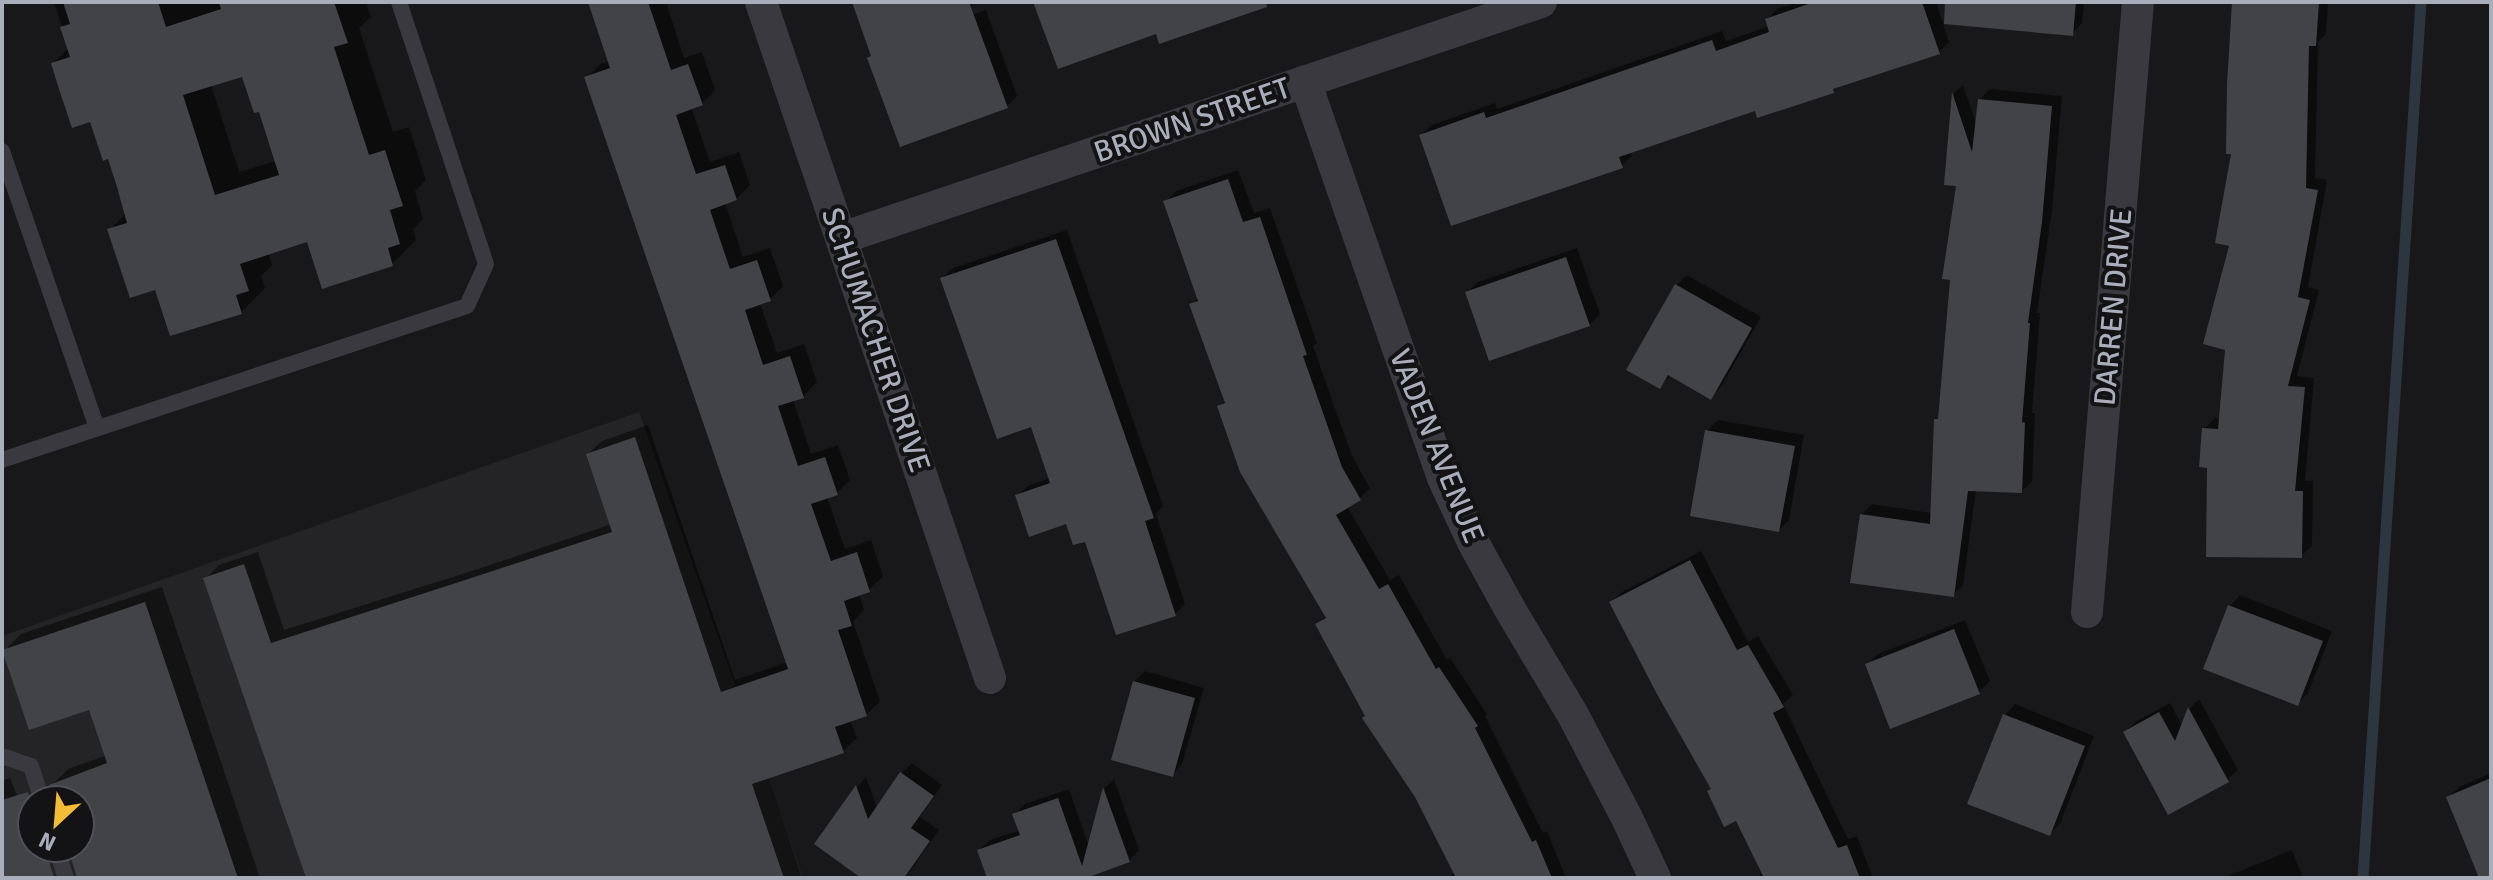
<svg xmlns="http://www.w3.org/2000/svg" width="2493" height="880" viewBox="0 0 2493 880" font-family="Signika,sans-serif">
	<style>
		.built { fill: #242427; fill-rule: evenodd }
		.shadow { fill: #0007; fill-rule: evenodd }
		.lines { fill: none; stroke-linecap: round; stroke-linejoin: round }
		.stream { stroke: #2d363e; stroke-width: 11 }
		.building { fill: #424347; fill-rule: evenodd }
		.service { stroke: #39393f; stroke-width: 16 }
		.minor { stroke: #39393f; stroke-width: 32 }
		.labels { text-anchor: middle; stroke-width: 8; stroke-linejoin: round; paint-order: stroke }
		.street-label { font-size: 30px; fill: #aaaeba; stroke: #131315 }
	</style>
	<rect width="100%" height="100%" fill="#18181a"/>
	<path class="built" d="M 639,412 L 803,878 L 2,878 L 2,636 ZM 32,800 L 80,800 L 80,848 L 32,848 Z"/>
	<path class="shadow" d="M 54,2 L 189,2 L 190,4 L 197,2 L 366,2 L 371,17 L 359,28 L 393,132 L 409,127 L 426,180 L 415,191 L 423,219 L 413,229 L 416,240 L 392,264 L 308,240 L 268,253 L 272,265 L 261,276 L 265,288 L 241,312 L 157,288 L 110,230 L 126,213 L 109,157 L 92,120 L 53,63 L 69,48 ZM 244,74 L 261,109 L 276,161 L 239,172 L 211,84 Z
		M 590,2 L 666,2 L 684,58 L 702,52 L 715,90 L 702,104 L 691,107 L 710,162 L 739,152 L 750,185 L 736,199 L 725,202 L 743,257 L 770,248 L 783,286 L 770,299 L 760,303 L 777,353 L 804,344 L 817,382 L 803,396 L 793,399 L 811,454 L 838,445 L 850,480 L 837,493 L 827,497 L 845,549 L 871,540 L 883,576 L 869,590 L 859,593 L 864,610 L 853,622 L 880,701 L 866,715 L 850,720 L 857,738 L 843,751 L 768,777 L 802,878 L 308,878 L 205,579 L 219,565 L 258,552 L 284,630 L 478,569 L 612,524 L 588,454 L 602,441 L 648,425 L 735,680 L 788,662 L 587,78 L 600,64 L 610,61 Z
		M 854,2 L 945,2 L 952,22 L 986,10 L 1017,96 L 1007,106 L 873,55 Z
		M 1799,2 L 1936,2 L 1949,42 L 1939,52 L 1838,85 L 1833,91 L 1756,108 L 1630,151 L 1632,156 L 1621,166 L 1421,135 L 1432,125 L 1495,103 L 1497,109 L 1722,31 L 1726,41 L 1770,26 L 1767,19 L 1777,9 Z
		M 1989,2 L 2084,2 L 2082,23 L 2072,34 Z
		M 2236,2 L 2328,2 L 2326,34 L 2318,42 L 2315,178 L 2327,180 L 2308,287 L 2319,290 L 2297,376 L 2314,378 L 2305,481 L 2313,481 L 2312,546 L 2301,556 L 2209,466 L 2204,429 L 2215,418 L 2221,419 L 2231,244 Z
		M 1963,85 L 1977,126 L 1979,100 L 1990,89 L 2062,96 L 2052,210 L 2037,313 L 2040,313 L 2032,413 L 2035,413 L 2032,481 L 2022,491 L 1976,490 L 1963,585 L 1953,595 L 1861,515 L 1872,504 L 1932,513 L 1936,420 L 1941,415 L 1958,184 L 1946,183 L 1954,93 Z
		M 1238,170 L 1254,213 L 1270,208 L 1317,343 L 1313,346 L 1352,456 L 1370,488 L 1360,498 L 1347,506 L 1390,580 L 1399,575 L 1447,660 L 1450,658 L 1487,714 L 1485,716 L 1543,833 L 1547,831 L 1566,878 L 1449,878 L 1455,871 L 1416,796 L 1367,716 L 1317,625 L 1327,615 L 1219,406 L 1226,400 L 1192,304 L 1199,297 L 1166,201 L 1176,191 Z
		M 1067,230 L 1163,506 L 1156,514 L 1185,604 L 1175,614 L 1067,521 L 1017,496 L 1028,486 L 1050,478 L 1032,424 L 942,278 L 953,268 Z
		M 1577,248 L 1600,314 L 1589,325 L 1467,292 L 1478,282 Z
		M 1687,275 L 1761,317 L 1721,387 L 1711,397 L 1671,375 L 1660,386 L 1629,369 L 1677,285 Z
		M 1718,420 L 1804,435 L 1789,520 L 1779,530 L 1707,431 Z
		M 1701,551 L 1748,642 L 1758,636 L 1793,695 L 1783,704 L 1848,839 L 1857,836 L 1873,878 L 1757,878 L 1763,872 L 1737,819 L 1712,788 L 1611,602 L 1622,592 Z
		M 162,587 L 260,878 L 82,878 L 72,848 L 80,848 L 80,800 L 56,800 L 51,786 L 68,769 L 107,755 L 91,707 L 4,651 L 21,634 Z
		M 2240,595 L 2332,631 L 2308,693 L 2298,703 L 2230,606 Z
		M 1965,620 L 1990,681 L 1979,692 L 1892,726 L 1867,665 L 1878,654 Z
		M 1145,671 L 1204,688 L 1182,764 L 1172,775 L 1134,682 Z
		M 2199,699 L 2238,770 L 2227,780 L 2125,732 L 2135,722 L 2170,703 L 2183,727 L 2190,708 Z
		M 2015,704 L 2094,736 L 2060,824 L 2049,834 L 2005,715 Z
		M 912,763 L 942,785 L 920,817 L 939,830 L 905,878 L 865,878 L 817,844 L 857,787 L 866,777 L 877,808 L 901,774 Z
		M 2491,773 L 2491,871 L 2448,797 L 2459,787 Z
		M 10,778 L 32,832 L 32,848 L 38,848 L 51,878 L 2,878 L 2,781 Z
		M 1114,779 L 1139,850 L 1129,861 L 1078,878 L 989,878 L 979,850 L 990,840 L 1020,830 L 1015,814 L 1025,804 L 1069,789 L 1089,847 L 1105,788 Z
		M 2292,850 L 2303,878 L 2223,878 Z"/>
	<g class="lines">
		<path class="stream" d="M 2363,878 L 2421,2"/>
	</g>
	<path class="building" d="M 63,2 L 158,2 L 166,27 L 221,9 L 219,2 L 334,2 L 348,43 L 334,47 L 369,155 L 385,150 L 403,206 L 390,210 L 400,244 L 388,248 L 393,266 L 322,289 L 307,242 L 240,264 L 249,291 L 236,295 L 242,314 L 170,336 L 155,290 L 130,298 L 107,229 L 127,223 L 117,187 L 108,159 L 103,161 L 90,122 L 72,128 L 57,83 L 51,63 L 70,57 L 60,27 L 70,24 ZM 242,77 L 254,113 L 259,112 L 279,175 L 215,195 L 183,95 Z
		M 588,2 L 648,2 L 671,70 L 688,64 L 703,105 L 676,115 L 696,174 L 725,165 L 737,200 L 710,210 L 730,269 L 757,260 L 771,301 L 745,310 L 763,365 L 790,356 L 804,398 L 778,406 L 798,466 L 825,457 L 838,495 L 811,504 L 831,561 L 857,552 L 870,592 L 844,601 L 852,626 L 838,630 L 867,716 L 835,727 L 844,753 L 752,784 L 784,878 L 306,878 L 203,578 L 244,564 L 271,643 L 462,581 L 612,532 L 586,454 L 635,437 L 721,692 L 788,669 L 584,77 L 610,68 Z
		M 852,2 L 969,2 L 1008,108 L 900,147 L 867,58 L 871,56 Z
		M 1033,2 L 1266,2 L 1267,7 L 1159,44 L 1156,34 L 1058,69 Z
		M 1814,2 L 1922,2 L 1940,54 L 1833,89 L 1834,93 L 1757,118 L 1755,111 L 1619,157 L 1623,168 L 1451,226 L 1419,135 L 1484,112 L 1486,118 L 1712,40 L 1716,51 L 1769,32 L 1765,19 Z
		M 1945,2 L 2076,2 L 2073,36 L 1944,24 Z
		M 2232,2 L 2319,2 L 2316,46 L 2309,46 L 2306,188 L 2318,190 L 2298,297 L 2310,300 L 2288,386 L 2305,387 L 2295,491 L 2303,491 L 2302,558 L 2206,557 L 2207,468 L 2199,467 L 2202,428 L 2218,429 L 2225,350 L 2203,344 L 2229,246 L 2215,243 L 2231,154 L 2226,154 L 2227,84 Z
		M 1952,92 L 1972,152 L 1978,99 L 2052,106 L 2042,222 L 2028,323 L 2030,323 L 2022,422 L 2025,423 L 2022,493 L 1968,491 L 1954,597 L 1850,583 L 1860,514 L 1930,524 L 1934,419 L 1938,419 L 1950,280 L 1942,279 L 1956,186 L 1944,185 Z
		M 1228,179 L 1243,222 L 1260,217 L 1307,355 L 1303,356 L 1342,467 L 1361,500 L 1336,515 L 1379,589 L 1388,584 L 1436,669 L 1439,667 L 1478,726 L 1475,728 L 1532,842 L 1536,840 L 1552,878 L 1456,878 L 1415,797 L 1362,718 L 1365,716 L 1315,624 L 1326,618 L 1240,472 L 1217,406 L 1225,403 L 1189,304 L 1198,301 L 1163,201 Z
		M 1056,239 L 1154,518 L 1145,521 L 1176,616 L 1116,635 L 1085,542 L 1073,545 L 1066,524 L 1029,537 L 1015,495 L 1050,483 L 1031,427 L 997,439 L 940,278 Z
		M 1566,257 L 1590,326 L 1489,361 L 1465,292 Z
		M 1675,284 L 1752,328 L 1711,400 L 1668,375 L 1660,389 L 1626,370 Z
		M 1705,430 L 1795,446 L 1779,532 L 1690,516 Z
		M 1690,560 L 1737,650 L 1748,645 L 1784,707 L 1773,713 L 1838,848 L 1847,845 L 1860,878 L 1764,878 L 1736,821 L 1724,827 L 1707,791 L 1711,789 L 1658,696 L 1609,602 Z
		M 145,602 L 238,878 L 77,878 L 68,848 L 80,848 L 80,800 L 53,800 L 49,785 L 107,763 L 89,710 L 29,730 L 2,650 Z
		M 2228,605 L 2323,641 L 2298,706 L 2203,669 Z
		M 1954,629 L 1980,694 L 1890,729 L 1865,664 Z
		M 1133,681 L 1195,698 L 1173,777 L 1111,760 Z
		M 2188,707 L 2229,782 L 2168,815 L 2123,732 L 2159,712 L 2175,741 Z
		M 2003,714 L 2085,746 L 2050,836 L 1967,804 Z
		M 900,772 L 934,796 L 911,828 L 930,841 L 904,878 L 861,878 L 814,844 L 856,785 L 868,819 Z
		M 2491,778 L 2491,878 L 2479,878 L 2446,797 Z
		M 1103,787 L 1130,862 L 1086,878 L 987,878 L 977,850 L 1020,835 L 1012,814 L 1058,798 L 1082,866 Z
		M 28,792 L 32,804 L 32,848 L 45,848 L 54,878 L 2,878 L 2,800 Z"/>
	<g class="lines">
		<path class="service" d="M 2,151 L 97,428
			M 2,460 L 467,306 L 486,264 L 399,2
			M 2,758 L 5,757 L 31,766 L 42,800
			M 56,848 L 66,878"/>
		<path class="minor" d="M 761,2 L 990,678
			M 1305,81 L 1443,478 L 1474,544 L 1511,611 L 1573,715 L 1627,818 L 1655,878
			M 842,238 L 1541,2
			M 2087,612 L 2138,2"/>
	</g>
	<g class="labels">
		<g class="street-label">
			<text transform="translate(1192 120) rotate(-19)" y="10">BROWN STREET</text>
			<text transform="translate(2113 307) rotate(-85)" y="10">DARREN DRIVE</text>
			<text transform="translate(876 340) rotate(71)" y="10">SCHUMACHER DRIVE</text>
			<text transform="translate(1437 446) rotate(68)" y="10">VADEN AVENUE</text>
		</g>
	</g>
	<rect width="2493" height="880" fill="none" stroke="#aaaeba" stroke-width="8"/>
	<g transform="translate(56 824) rotate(206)"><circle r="38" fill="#131315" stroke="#4f5157" stroke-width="2"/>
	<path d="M0-6L14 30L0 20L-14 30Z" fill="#f4bb36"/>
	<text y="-12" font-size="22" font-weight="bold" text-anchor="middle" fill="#aaaeba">N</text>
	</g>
</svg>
